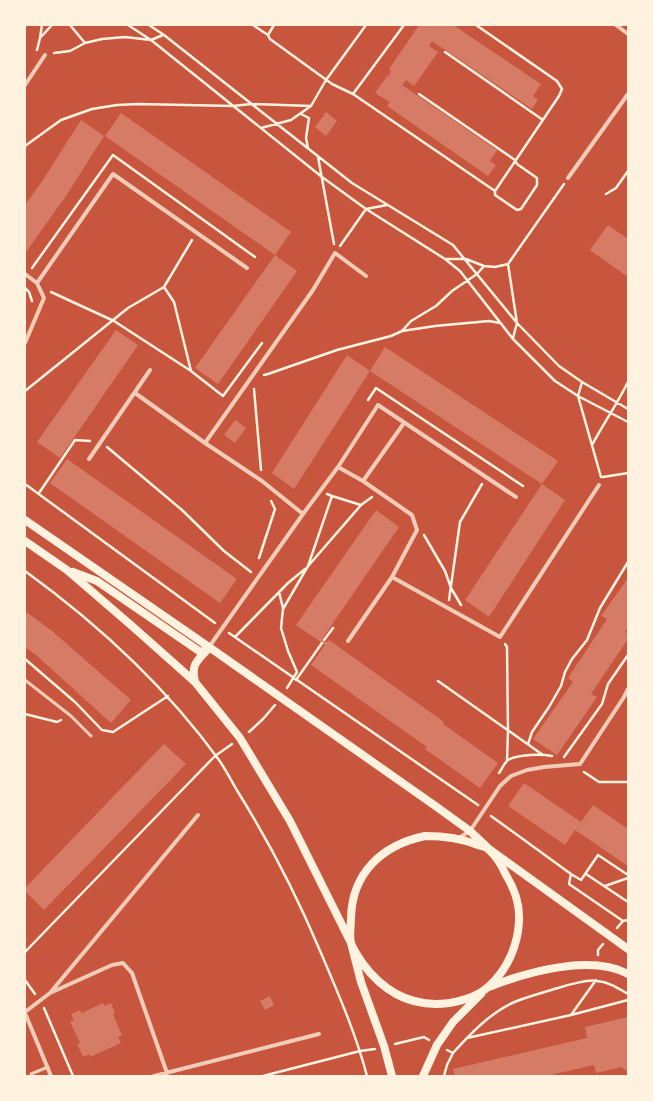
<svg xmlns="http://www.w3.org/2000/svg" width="653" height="1101" viewBox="0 0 653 1101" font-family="Lato,sans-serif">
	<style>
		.building { fill: #d67c66 }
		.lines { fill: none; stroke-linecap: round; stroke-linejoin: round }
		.path { stroke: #fff3e0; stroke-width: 2.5 }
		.service { stroke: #f1ccb7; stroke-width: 3 }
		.minor { stroke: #f1ccb7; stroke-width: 4 }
		.secondary { stroke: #fff3e0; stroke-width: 8 }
	</style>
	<rect width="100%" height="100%" fill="#c8553d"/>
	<path class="building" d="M 419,25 L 422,26 L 423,25 L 453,25 L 541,84 L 533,96 L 538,100 L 532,109 L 432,41 L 429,46 L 438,52 L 414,86 L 406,80 L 402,85 L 497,150 L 490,161 L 496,165 L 488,176 L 387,106 L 390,102 L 375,93 L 387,76 L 388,77 L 391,71 L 389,69 Z
		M 326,112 L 337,121 L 326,136 L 315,127 Z
		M 121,113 L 291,232 L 275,255 L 105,136 Z
		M 81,120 L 104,136 L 66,196 L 26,252 L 25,205 L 43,180 Z
		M 608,225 L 628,239 L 628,277 L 590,250 Z
		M 275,255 L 297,271 L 218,384 L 195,368 Z
		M 116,330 L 138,345 L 60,458 L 37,442 Z
		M 385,347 L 558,461 L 542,484 L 370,371 Z
		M 347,355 L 370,371 L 294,489 L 272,473 Z
		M 235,420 L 246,428 L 235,443 L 224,435 Z
		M 67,459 L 237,579 L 220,603 L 50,483 Z
		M 542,484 L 565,500 L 489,617 L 465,600 Z
		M 376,510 L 399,527 L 322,639 L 327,642 L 329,640 L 444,722 L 443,724 L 498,763 L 480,788 L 425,749 L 427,747 L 311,665 L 325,645 L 296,625 Z
		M 628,578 L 628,627 L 625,632 L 628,634 L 628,639 L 591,694 L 597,697 L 557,755 L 533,739 L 573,682 L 568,678 L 607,619 L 601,616 Z
		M 25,611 L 52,631 L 131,700 L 111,723 L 36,655 L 25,647 Z
		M 164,744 L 186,764 L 44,910 L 25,891 L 25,888 Z
		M 524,783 L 581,822 L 593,805 L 628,829 L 628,866 L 575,830 L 565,845 L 508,806 Z
		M 270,996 L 274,1005 L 265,1010 L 260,1001 Z
		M 103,1003 L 104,1006 L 111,1003 L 115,1013 L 113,1014 L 122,1035 L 118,1037 L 121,1043 L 90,1057 L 89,1054 L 83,1057 L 77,1044 L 80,1043 L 70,1022 L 74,1020 L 71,1014 L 80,1010 L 82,1013 Z
		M 628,1017 L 628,1072 L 621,1067 L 596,1073 L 594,1065 L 546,1076 L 455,1076 L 453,1069 L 587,1038 L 585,1027 Z"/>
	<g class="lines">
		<path class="path" d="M 70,25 L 85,43
			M 128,25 L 151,40 L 322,177 L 366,209 L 445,259 L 460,271 L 513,339 L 555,381 L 578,396 L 628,422
			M 149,25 L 164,35 L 352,183 L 453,245 L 517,323 L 559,366 L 582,382 L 628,409
			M 253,25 L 268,35 L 274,25
			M 268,35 L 270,39 L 332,84 L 353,94 L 495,191 L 559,96 L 562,89 L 557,81 L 476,25
			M 40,38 L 42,25
			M 37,50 L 40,38 L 52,25
			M 445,52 L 543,120
			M 54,53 L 70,51 L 85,43 L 102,39 L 125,37 L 151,40 L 163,35
			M 353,94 L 404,25
			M 419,94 L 515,160 L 517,164 L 537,178 L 537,185 L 521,209 L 517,210 L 495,195 L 495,191
			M 301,114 L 309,118 L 306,138 L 308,148
			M 261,128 L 291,120 L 311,106 L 326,80 L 366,25
			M 25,146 L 61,120 L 92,109 L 117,105 L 138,104 L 233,106 L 251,104 L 311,106
			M 318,157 L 334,244
			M 606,194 L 616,188 L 628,171
			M 192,240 L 164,287 L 174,302 L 191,371 L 223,396 L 262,343
			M 340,246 L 366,209 L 387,205
			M 446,259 L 466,259 L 484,266 L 495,267 L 508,264 L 517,323 L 513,338
			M 508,264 L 564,184
			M 32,268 L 113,155 L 255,257
			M 25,288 L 29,292 L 32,301
			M 51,292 L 114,321 L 191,371
			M 402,331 L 411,321 L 436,306 L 452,291 L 477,274 L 484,266
			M 264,375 L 268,374 L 337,350 L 391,336 L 402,331 L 435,326 L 489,321 L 500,323
			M 582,382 L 578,396 L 601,477
			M 254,389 L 261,470
			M 25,391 L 128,308 L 164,287
			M 368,400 L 376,388 L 523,486
			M 592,445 C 604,423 617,404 628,382
			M 107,447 L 182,510 L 224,551 L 251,572
			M 603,477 L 628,473
			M 25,484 L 215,623
			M 39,493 L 75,440 L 90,441
			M 332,496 L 361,505
			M 424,535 L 445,571 L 451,588 L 461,605
			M 259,558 L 275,509 L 271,501
			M 309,565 L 361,505 L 372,497
			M 25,571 C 98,624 166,687 219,760 C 226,770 232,782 238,792 C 271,845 297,896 321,953 C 338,993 356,1034 367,1076
			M 279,592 L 283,608
			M 449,600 L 460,522 L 482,484
			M 229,633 L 478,805
			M 235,637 L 288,583 L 305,569
			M 324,640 L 333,628
			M 505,644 L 507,647 L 508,730 L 507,761
			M 25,659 L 75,702 L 102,730 L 113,732 L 168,696
			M 296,680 L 322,643
			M 438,681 L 543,755
			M 287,688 L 297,672 L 288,651 L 281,628 L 283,609 L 308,566 L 332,496 L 327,494
			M 25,714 L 57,722 L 61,720
			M 249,732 L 263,719 L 275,705
			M 528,744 L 532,732 L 549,707 L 561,686 L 565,672 L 572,659 L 587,640 L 600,608 L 628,562
			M 564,757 L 602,704 L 608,684 L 628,655
			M 584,772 L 599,782 L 628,782
			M 499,773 C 502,769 504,763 508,760 C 518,754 542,754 552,756
			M 491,816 L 571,874 L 569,884 L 623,921 L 628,920
			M 571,874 L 581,880 L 598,855 L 628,875
			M 586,874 L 628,902
			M 605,886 L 628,878
			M 617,928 L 623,921
			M 25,952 L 180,792 L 215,756 L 232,744
			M 598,955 L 598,950 L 603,944
			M 25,980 L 35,994
			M 44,1008 L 73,1076
			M 571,1015 L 596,980
			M 467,1038 L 571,1015 L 628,1000
			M 395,1044 L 424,1037 L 429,1040
			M 447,1050 L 453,1053 C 471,1033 492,1011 517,1001 C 530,996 545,992 558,988 C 567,985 589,979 597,981 C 609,982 618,988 628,994
			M 263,1076 L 360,1051 L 375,1049
			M 444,1076 L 447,1065 L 453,1053"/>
		<path class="service" d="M 25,680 L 71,716 L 91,736
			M 31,1074 L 48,1067"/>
		<path class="minor" d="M 616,25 L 628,34
			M 25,85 L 45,55
			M 568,178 L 628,94
			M 25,274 L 37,283
			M 25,343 L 44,298 L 37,283 L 113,174 L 247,268
			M 135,393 L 205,443 L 262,481 L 303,514
			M 205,443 L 313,290 L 335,253 L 366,276
			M 89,459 L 150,370
			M 338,467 L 363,481 L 412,515 L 417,530 L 392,577 L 348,641
			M 363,481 L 404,423
			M 392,577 L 500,637 L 599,485
			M 209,647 L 303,514 L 338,467 L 378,405 L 516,497
			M 459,838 L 470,831 L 500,786 L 511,776 L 527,770 L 544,767 L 580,764 L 624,697 L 628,689
			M 50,993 L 112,965 L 123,963 L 132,973 L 167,1073
			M 25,1012 L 50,993 L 198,815
			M 25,1013 L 51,1076
			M 154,1076 L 319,1034"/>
		<path class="secondary" d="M 25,520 L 209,647 L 434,805 L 470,831 L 489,849 L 628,949
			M 25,541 L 67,570 L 132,626 L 195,682 L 240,738 L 290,821 L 351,943 L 361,982 L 384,1046 L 392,1076
			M 73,572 L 97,581 L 199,651 L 205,652
			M 195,682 C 191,665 196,662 207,650
			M 425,836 C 444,836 461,838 478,845 C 482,846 487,847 489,850 C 496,856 502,866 506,875 C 514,888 520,905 519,921 C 518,945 507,971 488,987 C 478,996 461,1001 449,1003 C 412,1008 384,992 363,964 C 359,958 353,949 351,943 C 349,936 351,926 351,918 C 352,873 382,845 425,836 Z
			M 489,987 C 527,972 590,954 628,974
			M 423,1076 L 437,1045 L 453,1022 L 481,994"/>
	</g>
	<rect width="653" height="1101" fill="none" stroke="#fff3e0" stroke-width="52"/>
</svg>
